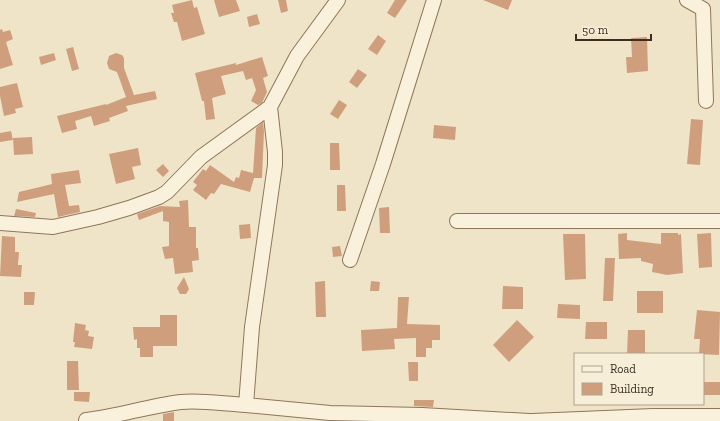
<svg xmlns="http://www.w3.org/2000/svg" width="720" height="421" viewBox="0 0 720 421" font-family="'Zilla Slab',serif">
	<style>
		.building { fill: #cf9f7d }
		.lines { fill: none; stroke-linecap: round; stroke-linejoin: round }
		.minor-casing { stroke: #8d765c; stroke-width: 16 }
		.minor { stroke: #faf1dc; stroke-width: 14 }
	</style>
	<rect width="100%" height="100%" fill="#f0e4c8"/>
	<path class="building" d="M 192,0 L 194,8 L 197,7 L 205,34 L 182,41 L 177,22 L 174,22 L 171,13 L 174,13 L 172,5 Z
		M 214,0 L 236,0 L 240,11 L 219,17 Z
		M 278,0 L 286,0 L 288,11 L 281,13 Z
		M 395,0 L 407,0 L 395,18 L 387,13 Z
		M 483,0 L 512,0 L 508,10 Z
		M 257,14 L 260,24 L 249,27 L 247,17 Z
		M 2,29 L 3,32 L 10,30 L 13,39 L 6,42 L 13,65 L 0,69 L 0,30 Z
		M 378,35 L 386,41 L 377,55 L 368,49 Z
		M 647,37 L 648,71 L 627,73 L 626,57 L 632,57 L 631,38 Z
		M 73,47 L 79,69 L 72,71 L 66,49 Z
		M 54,53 L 56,60 L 41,65 L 39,57 Z
		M 116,53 L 122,55 L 124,58 L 124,68 L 134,95 L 155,91 L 157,99 L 126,106 L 128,111 L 109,118 L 110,121 L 94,126 L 91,116 L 75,121 L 77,129 L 62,133 L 57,116 L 106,104 L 106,105 L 126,97 L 117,72 L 109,69 L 107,63 L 109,56 Z
		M 262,57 L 268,76 L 263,78 L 267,92 L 262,103 L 258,105 L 251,101 L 256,90 L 252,78 L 246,80 L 243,71 L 221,76 L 226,94 L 212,98 L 215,119 L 206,120 L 204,101 L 202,101 L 195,73 L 236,63 L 236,65 Z
		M 358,69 L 367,75 L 357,88 L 349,82 Z
		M 17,83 L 23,107 L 15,109 L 16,113 L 4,116 L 0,96 L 0,87 Z
		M 339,100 L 347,105 L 338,119 L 330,114 Z
		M 691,119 L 703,120 L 700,165 L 687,164 Z
		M 263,122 L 264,131 L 262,178 L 254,178 L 250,192 L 221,184 L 214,194 L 211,193 L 206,200 L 193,190 L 197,185 L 193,182 L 203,169 L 206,171 L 210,165 L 234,182 L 236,177 L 239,178 L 241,170 L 253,173 L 256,128 Z
		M 434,125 L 456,127 L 455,140 L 433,138 Z
		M 11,131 L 13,140 L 0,142 L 0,133 Z
		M 32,137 L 33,154 L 14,155 L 13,138 Z
		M 330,143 L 339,143 L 340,170 L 330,170 Z
		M 138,148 L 141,165 L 132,167 L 135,179 L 116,184 L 109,154 Z
		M 163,164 L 169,171 L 163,177 L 156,170 Z
		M 79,170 L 81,183 L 65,185 L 69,206 L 79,205 L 80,212 L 58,217 L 54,194 L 17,202 L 19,192 L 52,184 L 51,174 Z
		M 337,185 L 345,185 L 346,211 L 337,211 Z
		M 188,200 L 189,227 L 196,227 L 196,248 L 198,248 L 199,260 L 192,261 L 193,272 L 175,274 L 173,258 L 165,259 L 162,247 L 169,246 L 169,222 L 163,221 L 163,211 L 139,220 L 137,214 L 160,206 L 180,207 L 179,201 Z
		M 389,207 L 390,233 L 380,233 L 379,208 Z
		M 16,209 L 36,213 L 35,217 L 14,216 Z
		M 250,224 L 251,238 L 240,239 L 239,225 Z
		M 627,233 L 627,240 L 661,244 L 661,233 L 678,233 L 678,235 L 681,234 L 683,273 L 667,275 L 652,272 L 653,264 L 641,261 L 641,258 L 619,259 L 618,234 Z
		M 711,233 L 712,267 L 699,268 L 697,234 Z
		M 563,234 L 585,234 L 586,279 L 565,280 Z
		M 2,236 L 15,237 L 15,252 L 19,252 L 18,265 L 22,265 L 21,277 L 0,276 Z
		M 340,246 L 342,256 L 333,257 L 332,247 Z
		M 605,258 L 615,258 L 613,301 L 603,301 Z
		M 184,277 L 189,289 L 186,294 L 180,294 L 177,288 Z
		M 325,281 L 326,317 L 316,317 L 315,282 Z
		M 371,281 L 380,282 L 379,291 L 370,291 Z
		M 503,286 L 523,287 L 523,309 L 502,309 Z
		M 637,291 L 663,291 L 663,313 L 637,313 Z
		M 24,292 L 35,292 L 34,305 L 24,305 Z
		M 398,297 L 409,297 L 407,324 L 440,325 L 440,340 L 432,340 L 432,348 L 426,348 L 426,357 L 416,357 L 416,338 L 394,339 L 395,349 L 362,351 L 361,330 L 397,328 Z
		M 558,304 L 580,305 L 580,319 L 557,318 Z
		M 697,310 L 720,312 L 719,355 L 699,354 L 700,339 L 694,339 Z
		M 160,315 L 177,315 L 177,346 L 153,346 L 153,357 L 140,357 L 140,348 L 137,348 L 137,339 L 134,340 L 133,327 L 160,327 Z
		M 517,320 L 534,337 L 509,362 L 493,345 Z
		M 586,322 L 607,322 L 607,339 L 585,339 Z
		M 75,323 L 86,325 L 85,330 L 89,331 L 88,336 L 94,337 L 92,349 L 74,347 L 75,342 L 73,342 Z
		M 628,330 L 645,330 L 645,354 L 627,354 Z
		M 67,361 L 78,361 L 79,390 L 67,390 Z
		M 408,362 L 418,362 L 418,381 L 409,381 Z
		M 703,382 L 720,382 L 720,395 L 703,395 Z
		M 74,392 L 90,392 L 89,402 L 74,401 Z
		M 414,400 L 434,400 L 433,407 L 414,406 Z
		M 174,412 L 174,421 L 163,421 L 163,414 Z"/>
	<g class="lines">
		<defs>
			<path id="minor" d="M 338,0 L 297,56 L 270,107 L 275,152 L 275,165 L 252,327 L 246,405 L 330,413 L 422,415 L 529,421
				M 687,0 L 703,9 L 706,101
				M 457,221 L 720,221
				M 0,223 L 53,227 L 98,217 L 129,208 L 159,197 L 167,192 L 201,157 L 270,107
				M 350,260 L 383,164 L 434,0
				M 86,421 L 86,420 C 118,416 149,406 181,402 C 202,400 224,404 246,405
				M 532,421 L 653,416 L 720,416"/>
		</defs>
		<use href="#minor" class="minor-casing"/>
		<use href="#minor" class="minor"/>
	</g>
	<rect x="574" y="353" width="130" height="52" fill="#f7eed8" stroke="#ada18e"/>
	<rect x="582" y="366" width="20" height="6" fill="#faf1dc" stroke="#ada18e"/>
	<text x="610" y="373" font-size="12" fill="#3d2e20">Road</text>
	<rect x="582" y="383" width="20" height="12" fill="#cf9f7d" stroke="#ada18e"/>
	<text x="610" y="393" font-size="12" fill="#3d2e20">Building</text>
	<path d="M576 34v6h75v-6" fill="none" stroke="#3d2e20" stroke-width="2"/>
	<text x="582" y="34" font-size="12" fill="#3d2e20" stroke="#f7eed8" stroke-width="3" paint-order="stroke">50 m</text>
</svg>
